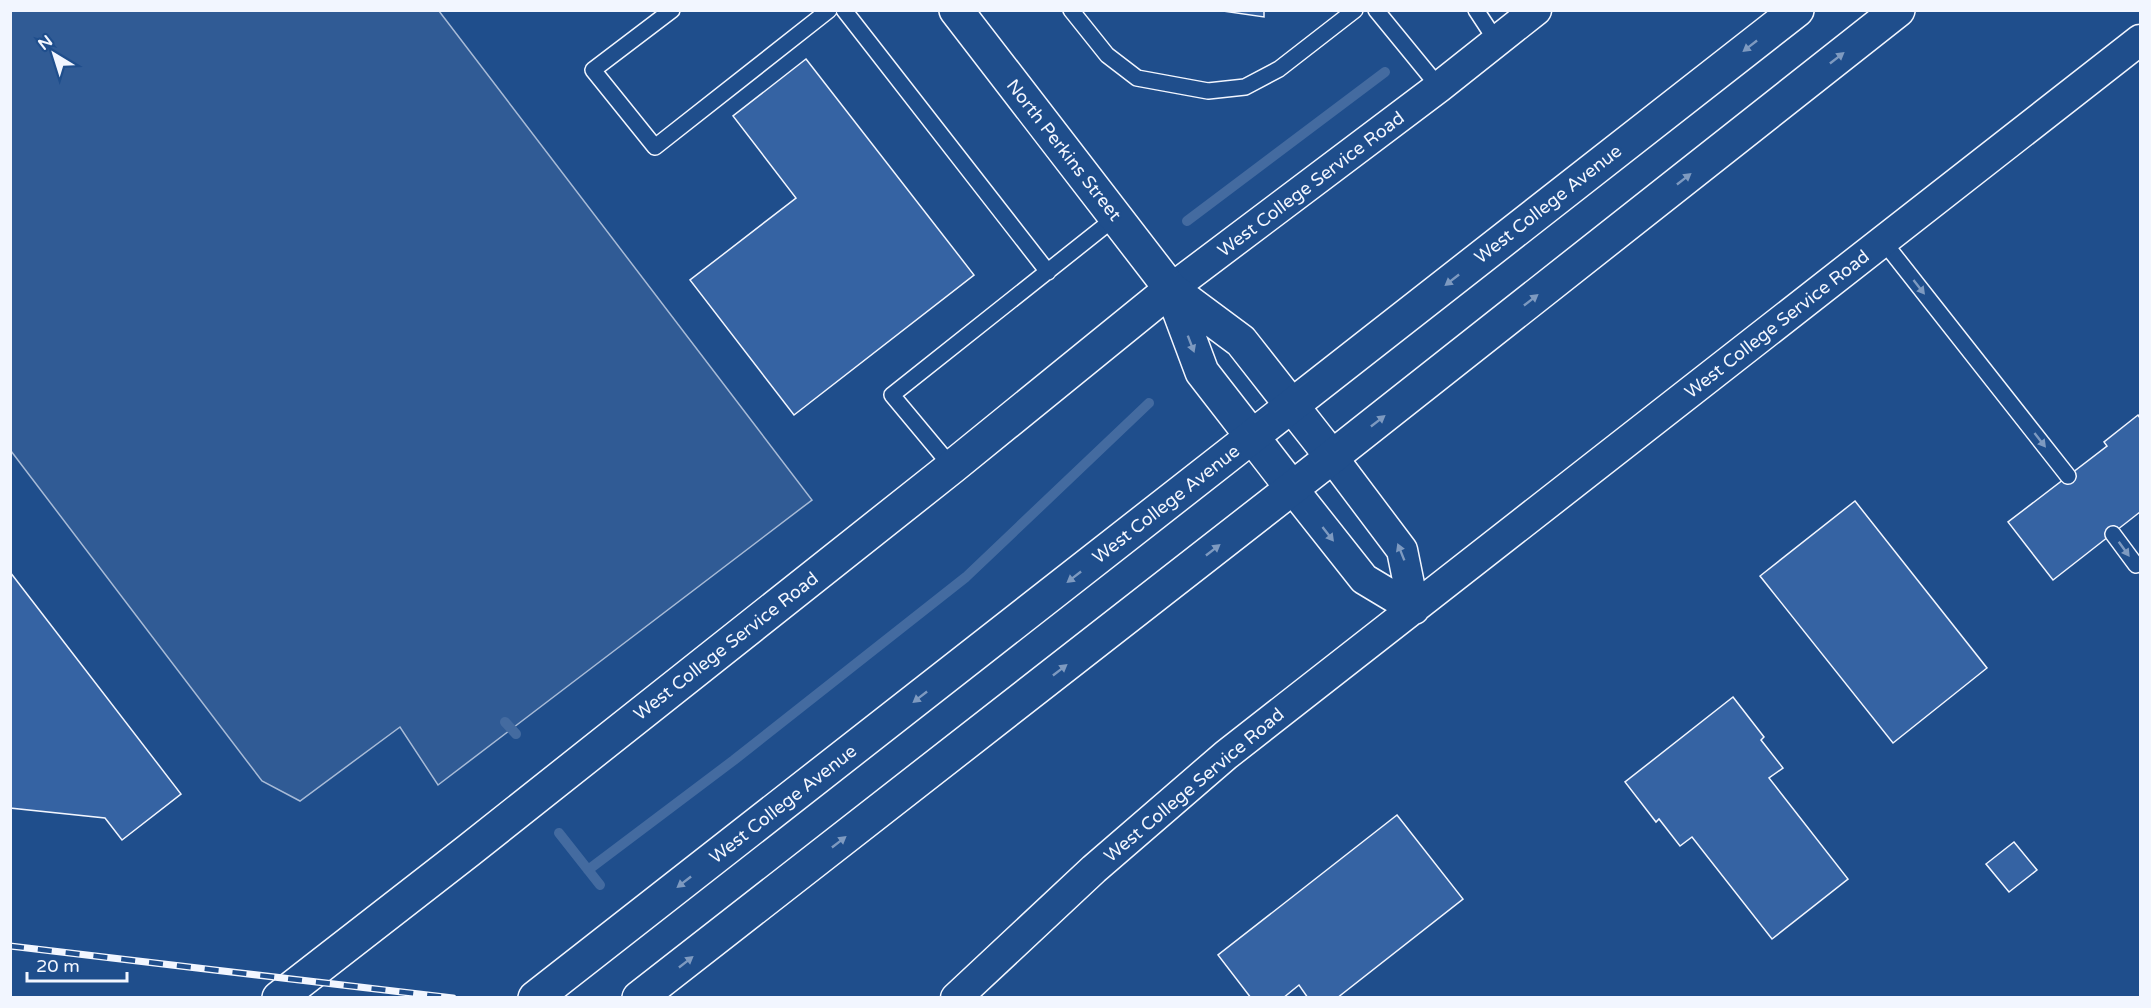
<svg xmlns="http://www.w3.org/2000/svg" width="2151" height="1008" viewBox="0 0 2151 1008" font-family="'Varela Round',sans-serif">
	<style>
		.green { fill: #305b95; stroke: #a8bbd7; stroke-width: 1.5 }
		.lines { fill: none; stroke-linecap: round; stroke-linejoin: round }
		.stream { stroke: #446ba0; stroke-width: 10 }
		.building { fill: #3563a3; stroke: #f2f6ff; stroke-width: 1.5 }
		.lane-casing { stroke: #f2f6ff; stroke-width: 18 }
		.street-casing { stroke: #f2f6ff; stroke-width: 33 }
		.secondary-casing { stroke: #f2f6ff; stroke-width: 36 }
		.primary-casing { stroke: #f2f6ff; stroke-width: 36 }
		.lane { stroke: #1f4e8c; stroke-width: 15 }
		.street { stroke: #1f4e8c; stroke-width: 30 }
		.secondary { stroke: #1f4e8c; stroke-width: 33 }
		.primary { stroke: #1f4e8c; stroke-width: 33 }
		.rail-casing { stroke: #f2f6ff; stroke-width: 7 }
		.rail { stroke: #1f4e8c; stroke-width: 4.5; stroke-dasharray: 14; stroke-linecap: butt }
		.oneway { fill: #7e9ac0 }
		.labels { text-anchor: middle; stroke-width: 4.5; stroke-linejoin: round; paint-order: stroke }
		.street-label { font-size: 18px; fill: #f2f6ff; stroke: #1f4e8c }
	</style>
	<rect width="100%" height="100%" fill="#1f4e8c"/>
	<path class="green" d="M 11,10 L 439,11 L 812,500 L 438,785 L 400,727 L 300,801 L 262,781 L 11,451 Z"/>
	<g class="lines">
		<path class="stream" d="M 1187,221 L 1385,72
			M 505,722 L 516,734
			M 559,833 L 600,885
			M 588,870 L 734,760 L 966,577 L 1149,403"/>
	</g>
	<path class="building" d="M 1216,10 L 1264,10 L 1264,17 Z
		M 806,59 L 974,275 L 794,415 L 690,280 L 796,198 L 733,116 Z
		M 2138,415 L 2140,418 L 2140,512 L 2053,580 L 2008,522 L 2107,446 L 2104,442 Z
		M 1855,501 L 1987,668 L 1893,743 L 1760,576 Z
		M 10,572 L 181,794 L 122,840 L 105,818 L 10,808 Z
		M 1733,697 L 1764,737 L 1761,740 L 1783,768 L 1769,778 L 1848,879 L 1772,939 L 1692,837 L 1680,846 L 1659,819 L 1656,822 L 1625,782 Z
		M 1397,815 L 1463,899 L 1337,998 L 1308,998 L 1299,985 L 1283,998 L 1251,998 L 1218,955 Z
		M 2014,842 L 2037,870 L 2009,892 L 1986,864 Z"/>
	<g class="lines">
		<defs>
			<path id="lane" d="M 672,10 L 593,70 L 655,147 L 829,10
				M 844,10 L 1048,272
				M 1071,10 L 1107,55 L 1137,78 L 1208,91 L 1245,87 L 1279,69 L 1355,10
				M 1376,10 L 1439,87
				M 1476,10 L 1497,42
				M 1883,241 L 2068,476
				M 952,467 L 892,395 L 1116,217
				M 2113,534 L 2136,565"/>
			<path id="street" d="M 1171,289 L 1439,87 L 1536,10
				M 1332,457 L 1402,550 L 1414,609
				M 1292,488 L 1364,579 L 1414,609
				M 956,998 L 1094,869 L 1226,755 L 2140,40"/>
			<path id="secondary" d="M 956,10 L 1171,289 L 1202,372 L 1292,488
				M 1171,289 L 1241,341 L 1332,457
				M 279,998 L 468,851 L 952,467 L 1171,289"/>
			<path id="primary" d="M 535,998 L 1797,10
				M 639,998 L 1332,457 L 1898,10"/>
		</defs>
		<use href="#lane" class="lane-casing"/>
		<use href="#street" class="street-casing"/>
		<use href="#secondary" class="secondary-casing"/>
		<use href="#primary" class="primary-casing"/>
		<use href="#lane" class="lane"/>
		<use href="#street" class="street"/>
		<use href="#secondary" class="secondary"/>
		<use href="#primary" class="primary"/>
		<defs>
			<path id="rail" d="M 10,946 L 453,998"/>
		</defs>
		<use href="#rail" class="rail-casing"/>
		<use href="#rail" class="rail"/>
	</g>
	<defs><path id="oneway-solid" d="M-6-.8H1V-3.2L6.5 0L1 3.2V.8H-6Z" transform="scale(1.5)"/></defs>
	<g class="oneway">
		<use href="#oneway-solid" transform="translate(1750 46) rotate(142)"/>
		<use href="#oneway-solid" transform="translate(1837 58) rotate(-38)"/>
		<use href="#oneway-solid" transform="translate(1684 179) rotate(-38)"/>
		<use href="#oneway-solid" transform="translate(1452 280) rotate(142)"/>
		<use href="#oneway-solid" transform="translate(1919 287) rotate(52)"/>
		<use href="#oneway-solid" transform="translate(1531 300) rotate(-38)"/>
		<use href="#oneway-solid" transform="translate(1191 344) rotate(69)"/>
		<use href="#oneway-solid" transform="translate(1378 421) rotate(-38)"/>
		<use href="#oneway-solid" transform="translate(2040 440) rotate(52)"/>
		<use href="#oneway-solid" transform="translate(1328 534) rotate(52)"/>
		<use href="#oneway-solid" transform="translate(2124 549) rotate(54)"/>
		<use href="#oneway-solid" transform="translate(1213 550) rotate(-38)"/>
		<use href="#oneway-solid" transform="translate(1401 552) rotate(-112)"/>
		<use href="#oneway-solid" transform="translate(1074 577) rotate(142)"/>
		<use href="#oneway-solid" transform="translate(1060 670) rotate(-38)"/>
		<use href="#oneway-solid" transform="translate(920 697) rotate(142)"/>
		<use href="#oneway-solid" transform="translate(839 842) rotate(-38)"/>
		<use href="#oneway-solid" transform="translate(684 882) rotate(142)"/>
		<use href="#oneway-solid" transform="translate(686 962) rotate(-38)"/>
	</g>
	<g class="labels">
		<g class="street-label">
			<text transform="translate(1064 150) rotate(52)" y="6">North Perkins Street</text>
			<text transform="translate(1311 184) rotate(-37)" y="6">West College Service Road</text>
			<text transform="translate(1548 204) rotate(-38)" y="6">West College Avenue</text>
			<text transform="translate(1777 324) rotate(-38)" y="6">West College Service Road</text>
			<text transform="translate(1166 504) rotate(-38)" y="6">West College Avenue</text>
			<text transform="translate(726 646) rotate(-38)" y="6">West College Service Road</text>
			<text transform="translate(1194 785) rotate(-40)" y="6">West College Service Road</text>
			<text transform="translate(783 804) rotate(-38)" y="6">West College Avenue</text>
		</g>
	</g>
	<rect width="2151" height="1008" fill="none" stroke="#f2f6ff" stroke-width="24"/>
	<g transform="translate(54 54) rotate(322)" stroke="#1f4e8c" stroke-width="4.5" paint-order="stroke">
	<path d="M0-4.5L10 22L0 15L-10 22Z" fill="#f2f6ff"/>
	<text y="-9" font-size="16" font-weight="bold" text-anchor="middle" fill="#f2f6ff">N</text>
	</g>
	<path d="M27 972v9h100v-9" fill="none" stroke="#f2f6ff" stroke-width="3"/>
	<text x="36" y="972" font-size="18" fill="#f2f6ff" stroke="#1f4e8c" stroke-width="4.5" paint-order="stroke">20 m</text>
</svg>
